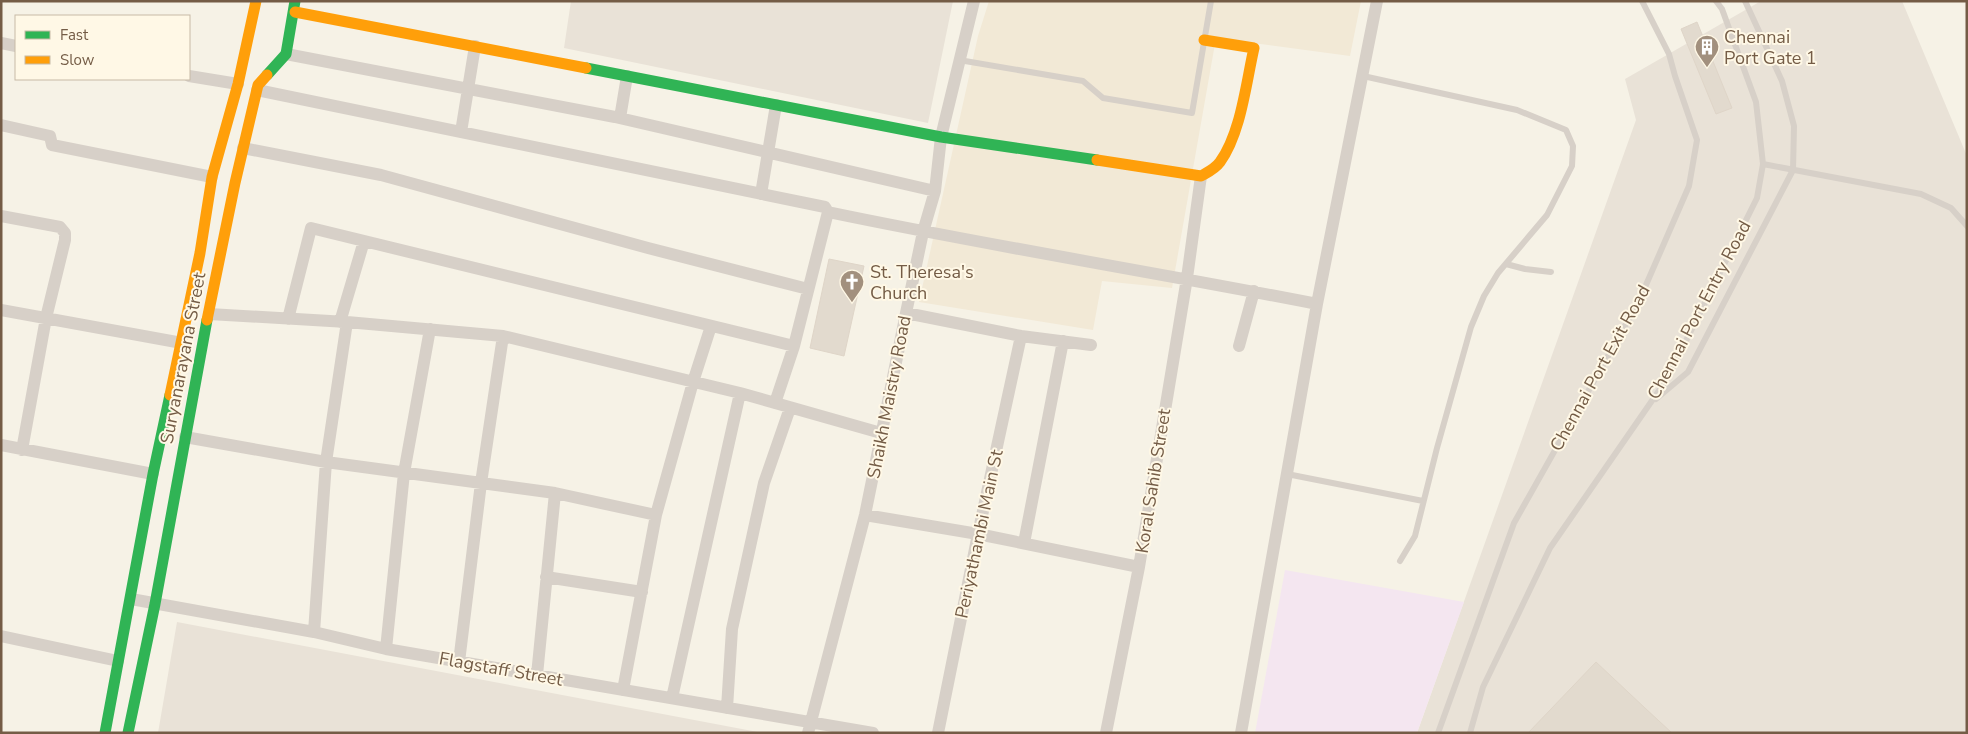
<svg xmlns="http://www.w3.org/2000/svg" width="1968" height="734" viewBox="0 0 1968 734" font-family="'Nunito Sans',sans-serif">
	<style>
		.residential { fill: #f2e9d6 }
		.industrial { fill: #e9e2d7 }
		.education { fill: #f4e6f0 }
		.building { fill: #e2dace; stroke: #dfd5c8 }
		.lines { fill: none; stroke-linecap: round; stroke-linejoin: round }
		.lane { stroke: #d7d0c8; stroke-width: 6 }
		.street { stroke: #d7d0c8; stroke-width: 12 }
		.fast { stroke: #30b455; stroke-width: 11 }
		.slow { stroke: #ff9f0a; stroke-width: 11 }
		.labels { text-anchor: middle; stroke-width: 4; stroke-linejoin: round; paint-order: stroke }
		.poi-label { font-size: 18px; fill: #745c46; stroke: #fff8e6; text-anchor: start }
		.street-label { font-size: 18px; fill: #745c46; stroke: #fff8e6 }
	</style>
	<rect width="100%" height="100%" fill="#f6f2e6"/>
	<path class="residential" d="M 989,1 L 1361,1 L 1350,56 L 1216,38 L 1172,288 L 1102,281 L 1093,330 L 919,302 L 978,36 Z"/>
	<path class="industrial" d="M 571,1 L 953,1 L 928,123 L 564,48 Z
		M 1761,1 L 1902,1 L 1967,156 L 1967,733 L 1417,733 L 1636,120 L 1625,79 Z
		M 177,622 L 763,733 L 158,733 Z"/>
	<path class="education" d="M 1285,570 L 1464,602 L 1417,733 L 1255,733 Z"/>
	<path class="building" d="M 1697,22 L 1732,108 L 1716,114 L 1681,29 Z
		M 829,259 L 864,266 L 844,356 L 810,348 Z
		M 1596,662 L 1645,708 L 1672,733 L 1528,733 Z"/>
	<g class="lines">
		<path class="lane" d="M 959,60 L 1083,81 L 1103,98 L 1192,113 L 1211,1
			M 1363,76 L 1517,110 L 1566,130 L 1573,146 L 1572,166 L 1547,215 L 1498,273 L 1484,296 L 1471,327 L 1437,448 L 1415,536 L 1400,561
			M 1763,164 L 1921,194 L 1951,208 L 1967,226
			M 1506,264 L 1525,269 L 1551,272
			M 1656,399 L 1688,372 L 1793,170 L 1794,126 L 1782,81 L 1745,1
			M 1287,474 L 1423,501
			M 1438,733 L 1514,523 L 1639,301 L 1689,186 L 1697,140 L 1675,76 L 1669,54 L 1642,1
			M 1470,733 L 1483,687 L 1550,548 L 1667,379 L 1757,198 L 1763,164 L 1756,102 L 1722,9 L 1716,1"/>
		<path class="street" d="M 1,43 L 16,46
			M 286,54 L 615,117 L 935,191
			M 189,76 L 238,84
			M 257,90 L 825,207 L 828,212 L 794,346 L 775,403
			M 620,118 L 627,76
			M 1,125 L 50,136 L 52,145 L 212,177
			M 461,132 L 475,46
			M 243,148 L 381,175 L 648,248 L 808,289
			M 761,194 L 776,105
			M 828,212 C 990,246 1154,272 1317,304
			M 1,216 L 60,227 L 65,233 L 65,240 L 46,318 L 22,450
			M 1,310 L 182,343
			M 906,313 L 1021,336 L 1091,345
			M 209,314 L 347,322 L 503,336 L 740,393 L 881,433
			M 288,319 L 311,228 L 794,346
			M 340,322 L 364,241
			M 1239,346 L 1254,291
			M 185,437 L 326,462 L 555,493 L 656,515
			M 1,445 L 153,474
			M 865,515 L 978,534 L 1139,567
			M 1024,543 L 1063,341
			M 546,577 L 642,592
			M 131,599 L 314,632 L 386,649 L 873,733
			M 314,632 L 326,462 L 347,322
			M 1,636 L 118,661
			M 386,649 L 404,473 L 430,329
			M 459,662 L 481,483 L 503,336
			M 537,675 L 555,493
			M 623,690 L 656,515 L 693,382 L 711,326
			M 672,698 L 740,393
			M 727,708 L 732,629 L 764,483 L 790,408
			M 808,733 L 865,515 L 906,313 L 923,232 L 935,191 L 941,137 L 974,1
			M 938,733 L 978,534 L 1021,336
			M 1106,733 L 1139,567 L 1187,278 L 1201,176
			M 1241,733 L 1317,304 L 1377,1"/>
		<path class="fast" d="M 586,68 L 941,137 L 1097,160
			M 267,75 L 286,54 L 295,1
			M 105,733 L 153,474 L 170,395
			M 128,733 L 155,604 L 207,320"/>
		<path class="slow" d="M 295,12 L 586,68
			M 1097,160 L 1201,176 C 1208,172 1215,169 1220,162 C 1241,133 1246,83 1254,48 L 1204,40
			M 207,320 L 235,183 L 258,85 L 267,75
			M 170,395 L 200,253 L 212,177 L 238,84 L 256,1"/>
	</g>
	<defs>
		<symbol id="building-pin" viewBox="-11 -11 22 30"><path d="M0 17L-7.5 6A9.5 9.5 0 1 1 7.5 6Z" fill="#a2907e" stroke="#fff8e6"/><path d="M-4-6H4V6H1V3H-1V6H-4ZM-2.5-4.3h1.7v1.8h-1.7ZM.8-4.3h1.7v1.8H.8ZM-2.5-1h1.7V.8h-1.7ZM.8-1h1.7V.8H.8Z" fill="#fff"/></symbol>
		<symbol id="church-pin" viewBox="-11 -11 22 30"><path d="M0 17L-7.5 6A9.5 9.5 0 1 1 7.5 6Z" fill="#a2907e" stroke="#fff8e6"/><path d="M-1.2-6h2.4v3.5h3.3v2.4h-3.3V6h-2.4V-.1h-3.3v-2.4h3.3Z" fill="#fff"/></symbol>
	</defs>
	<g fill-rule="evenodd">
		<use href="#building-pin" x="1693" y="33" width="28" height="38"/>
		<use href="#church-pin" x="838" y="268" width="28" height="38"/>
	</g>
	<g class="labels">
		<g class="poi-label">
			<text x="1724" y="43">Chennai<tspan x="1724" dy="21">Port Gate 1</tspan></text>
			<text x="870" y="278">St. Theresa's<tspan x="870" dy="21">Church</tspan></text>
		</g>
		<g class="street-label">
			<text transform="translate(1699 310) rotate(-62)" y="6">Chennai Port Entry Road</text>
			<text transform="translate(183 358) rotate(-79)" y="6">Suryanarayana Street</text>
			<text transform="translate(1600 368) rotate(-61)" y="6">Chennai Port Exit Road</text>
			<text transform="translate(889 397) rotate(-79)" y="6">Shaikh Maistry Road</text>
			<text transform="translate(1153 481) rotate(-81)" y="6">Koral Sahib Street</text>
			<text transform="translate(979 534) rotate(-78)" y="6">Periyathambi Main St</text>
			<text transform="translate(501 669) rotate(10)" y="6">Flagstaff Street</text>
		</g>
	</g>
	<rect width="1968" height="734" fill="none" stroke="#745c46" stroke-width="5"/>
	<rect x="15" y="15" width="175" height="65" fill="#fff8e6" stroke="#c7baa6"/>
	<rect x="25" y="31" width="25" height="8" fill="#30b455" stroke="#c7baa6"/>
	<text x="60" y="40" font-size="15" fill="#745c46">Fast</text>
	<rect x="25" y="56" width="25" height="8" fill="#ff9f0a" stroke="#c7baa6"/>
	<text x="60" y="65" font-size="15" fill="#745c46">Slow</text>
</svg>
